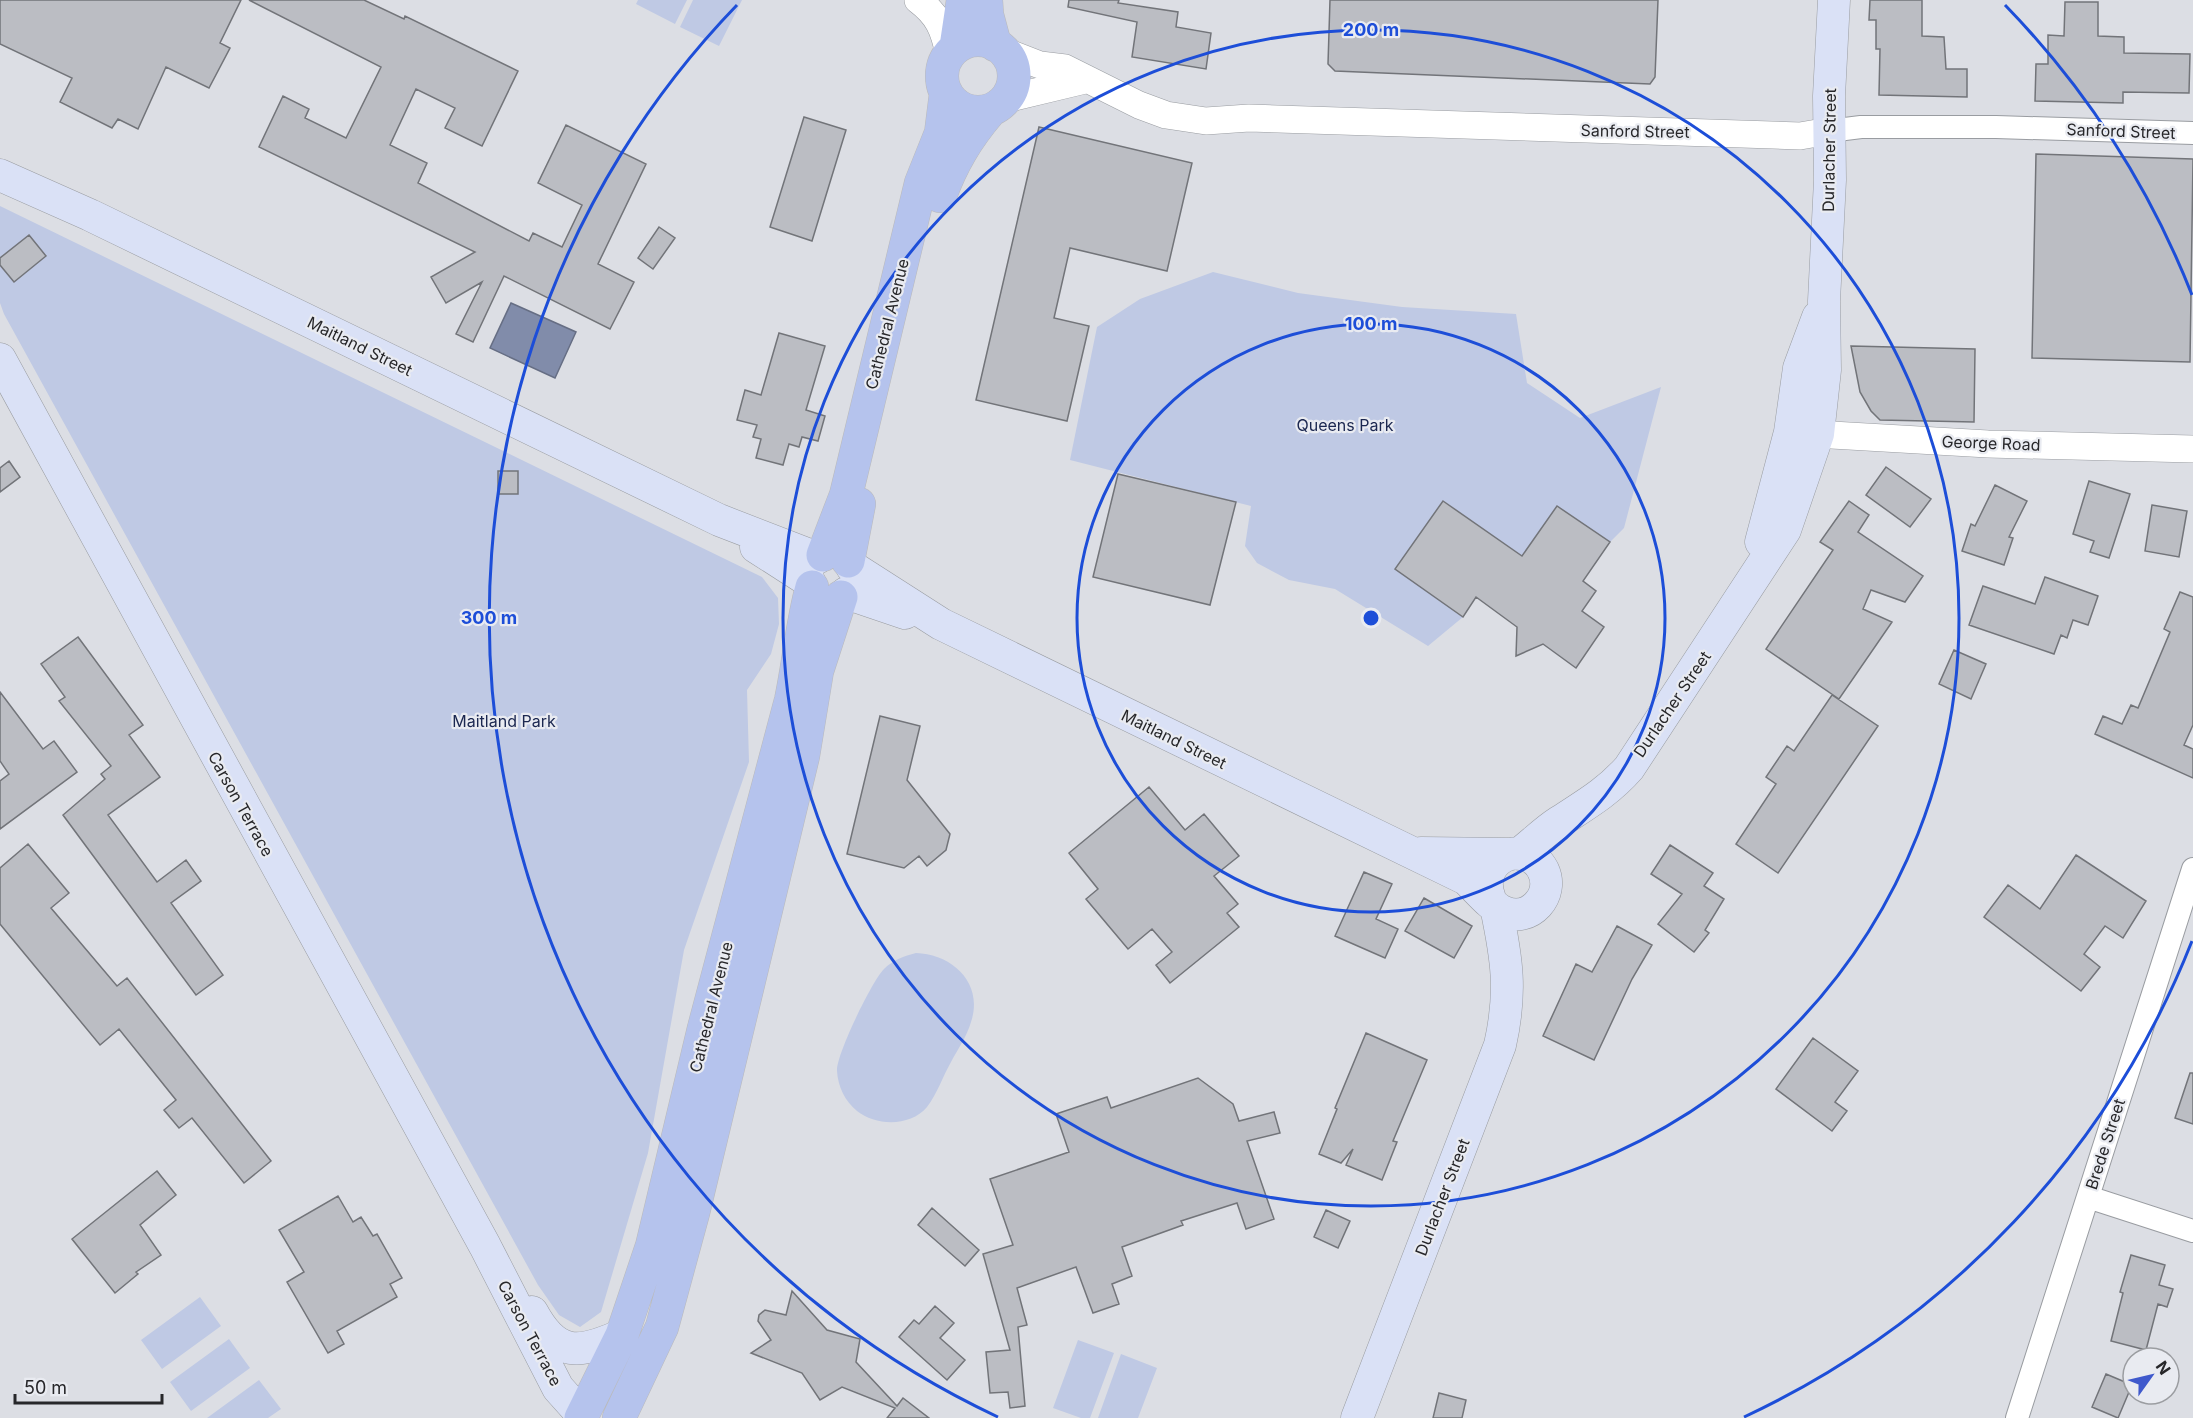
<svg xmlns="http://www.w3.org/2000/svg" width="2193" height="1418" viewBox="0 0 2193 1418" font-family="Inter,sans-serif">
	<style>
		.green { fill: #bfc9e4 }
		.water { fill: #818caa; stroke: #666e84; stroke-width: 1.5 }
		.building { fill: #bbbdc3; stroke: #727479; stroke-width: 1.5 }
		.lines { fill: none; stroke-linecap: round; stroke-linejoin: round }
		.minor-casing { stroke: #999ca1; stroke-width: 24 }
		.tertiary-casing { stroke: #999ca1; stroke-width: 28 }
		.secondary-casing { stroke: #999ca1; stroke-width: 33 }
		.primary-casing { stroke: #bababb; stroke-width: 34 }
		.minor { stroke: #fff; stroke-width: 22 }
		.tertiary { stroke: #fff; stroke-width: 27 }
		.secondary { stroke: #dae1f6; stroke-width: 32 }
		.primary { stroke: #b5c3ed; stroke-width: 33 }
		.ring { fill: none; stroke: #1d4ed8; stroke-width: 3 }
		.labels { text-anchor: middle; stroke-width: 4.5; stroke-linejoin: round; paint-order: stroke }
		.street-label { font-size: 16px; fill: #27272a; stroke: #e9ebf1 }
		.park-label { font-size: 16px; fill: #1b2750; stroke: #e9ebf1 }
		.centre { fill: #1d4ed8; stroke: #e9ebf1; stroke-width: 3 }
		.ring-label { font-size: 18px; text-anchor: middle; font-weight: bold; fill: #1d4ed8; stroke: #e9ebf1; stroke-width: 4.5; stroke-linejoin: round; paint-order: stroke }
	</style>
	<rect width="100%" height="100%" fill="#dcdee4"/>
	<path class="green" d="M 638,0 L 687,0 L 675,24 L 636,4 Z
		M 693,0 L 742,0 L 719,46 L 680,27 Z
		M 0,206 L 762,577 L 778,598 L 779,624 L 771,654 L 747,690 L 749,762 L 684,950 L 648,1153 L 601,1312 L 580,1327 L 559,1315 L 538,1285 L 4,314 L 0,303 Z
		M 1213,272 L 1298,293 L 1402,307 L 1516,314 L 1527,383 L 1580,418 L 1661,387 L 1624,528 L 1610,542 L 1557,506 L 1522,556 L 1443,501 L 1396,568 L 1463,617 L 1428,646 L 1335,589 L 1289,580 L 1257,563 L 1245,546 L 1251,506 L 1070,460 L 1097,327 L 1140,299 Z
		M 916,953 C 952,954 984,983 971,1022 C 967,1036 958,1049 951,1062 C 943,1076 937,1094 927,1107 C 910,1127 876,1126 857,1111 C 845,1101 838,1087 837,1071 C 836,1055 872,981 884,969 C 893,960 904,956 916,953 Z
		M 200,1297 L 221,1326 L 162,1369 L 141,1340 Z
		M 229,1339 L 250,1368 L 191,1411 L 170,1382 Z
		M 1078,1340 L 1114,1353 L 1090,1418 L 1081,1418 L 1053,1408 Z
		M 1121,1354 L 1157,1368 L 1138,1418 L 1098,1418 Z
		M 259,1380 L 281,1409 L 268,1418 L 207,1418 Z"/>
	<path class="water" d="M 511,303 L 576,332 L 555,378 L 490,348 Z"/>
	<path class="building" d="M 0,0 L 241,0 L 220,43 L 230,48 L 209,88 L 166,67 L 138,129 L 118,119 L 112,128 L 60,102 L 72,78 L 0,44 Z
		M 249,0 L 364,0 L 404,19 L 405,16 L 518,71 L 482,146 L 445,128 L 455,108 L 416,89 L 390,145 L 427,163 L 418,183 L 529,241 L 533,233 L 562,247 L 582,205 L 538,183 L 566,125 L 646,164 L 598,264 L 634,282 L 610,329 L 504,276 L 473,342 L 456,334 L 482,282 L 446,303 L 431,277 L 475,252 L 259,147 L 283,96 L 309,109 L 305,118 L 346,138 L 381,67 Z
		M 1069,0 L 1119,0 L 1118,3 L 1178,12 L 1176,27 L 1211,33 L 1206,69 L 1132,57 L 1137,22 L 1068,7 Z
		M 1330,0 L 1658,0 L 1655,77 L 1650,84 L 1335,71 L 1328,64 Z
		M 1870,0 L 1922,0 L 1922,36 L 1944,37 L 1946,69 L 1967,69 L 1967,97 L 1879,95 L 1880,49 L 1876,49 L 1876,20 L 1869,20 Z
		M 2065,2 L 2098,2 L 2098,36 L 2124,37 L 2124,53 L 2190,54 L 2189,93 L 2123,92 L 2123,103 L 2035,101 L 2036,64 L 2048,64 L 2048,35 L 2064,36 Z
		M 804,117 L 846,130 L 812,241 L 770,227 Z
		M 1039,127 L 1192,163 L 1167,271 L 1070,248 L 1054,318 L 1089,326 L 1067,421 L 976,400 Z
		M 2036,154 L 2193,159 L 2190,362 L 2032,358 Z
		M 659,227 L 675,238 L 653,269 L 638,258 Z
		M 29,235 L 46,256 L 14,282 L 0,265 L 0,258 Z
		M 779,333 L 825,346 L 806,410 L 825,416 L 818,441 L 802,437 L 799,447 L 789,444 L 783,465 L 756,458 L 761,439 L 753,437 L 757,425 L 737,420 L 745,390 L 761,395 Z
		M 1851,346 L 1975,349 L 1974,422 L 1880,420 L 1871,411 L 1860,392 Z
		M 9,461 L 20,477 L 0,492 L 0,468 Z
		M 1886,467 L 1931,499 L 1910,527 L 1866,495 Z
		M 498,471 L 518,471 L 518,494 L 498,494 Z
		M 1118,474 L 1236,502 L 1210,605 L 1093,577 Z
		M 2089,481 L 2130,494 L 2109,558 L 2090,552 L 2094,541 L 2073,534 Z
		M 1995,485 L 2027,501 L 2009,537 L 2013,538 L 2004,565 L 1962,551 L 1971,524 L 1975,526 Z
		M 1443,501 L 1522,556 L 1557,506 L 1610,542 L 1583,581 L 1596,591 L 1582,611 L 1604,627 L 1576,668 L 1543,644 L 1516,656 L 1517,627 L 1476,597 L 1463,617 L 1395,569 Z
		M 1849,501 L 1869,515 L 1858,532 L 1923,576 L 1905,602 L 1871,590 L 1863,609 L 1892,622 L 1839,699 L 1766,649 L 1833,550 L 1820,542 Z
		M 2152,505 L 2187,511 L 2179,557 L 2145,551 Z
		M 2045,577 L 2098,596 L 2088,625 L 2073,620 L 2067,638 L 2061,635 L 2054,654 L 1969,625 L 1983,586 L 2035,604 Z
		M 2180,592 L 2193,597 L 2193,725 L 2184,745 L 2193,749 L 2193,778 L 2095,734 L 2103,716 L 2122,724 L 2131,705 L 2138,708 L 2170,632 L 2164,629 Z
		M 78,637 L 143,725 L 129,735 L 160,777 L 108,815 L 157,882 L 186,860 L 201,881 L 171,903 L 223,975 L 196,995 L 63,815 L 105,779 L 101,774 L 111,766 L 59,701 L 65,697 L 41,664 Z
		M 1954,650 L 1986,664 L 1971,699 L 1939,684 Z
		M 0,692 L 43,749 L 54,741 L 77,772 L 0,829 L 0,781 L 9,774 L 0,761 Z
		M 1832,695 L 1878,726 L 1778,873 L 1736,844 L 1776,784 L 1766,777 L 1787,746 L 1794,751 Z
		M 880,716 L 920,726 L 907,780 L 950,834 L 946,850 L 927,866 L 919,856 L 904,868 L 847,854 Z
		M 1149,787 L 1185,830 L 1204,814 L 1239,856 L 1214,876 L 1238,904 L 1227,913 L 1239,927 L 1170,983 L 1156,965 L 1172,952 L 1152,929 L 1128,949 L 1086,899 L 1098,889 L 1069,853 Z
		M 28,844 L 69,893 L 51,908 L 117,986 L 127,978 L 271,1161 L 244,1183 L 192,1118 L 179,1128 L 164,1110 L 176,1100 L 119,1029 L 100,1045 L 0,924 L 0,868 Z
		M 1670,845 L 1713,873 L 1704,886 L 1724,899 L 1705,930 L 1709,933 L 1694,952 L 1658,924 L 1682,894 L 1651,874 Z
		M 2076,855 L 2146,901 L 2123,938 L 2105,926 L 2084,954 L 2100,967 L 2081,991 L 1984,917 L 2008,885 L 2040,909 Z
		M 1364,872 L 1392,884 L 1376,919 L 1398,929 L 1385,958 L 1335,936 Z
		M 1424,898 L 1472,926 L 1454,958 L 1405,931 Z
		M 1617,926 L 1652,945 L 1632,979 L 1594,1060 L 1543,1036 L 1576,964 L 1592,972 Z
		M 1366,1033 L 1427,1060 L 1393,1141 L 1397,1142 L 1382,1180 L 1346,1165 L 1353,1149 L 1341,1163 L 1319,1154 L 1337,1109 L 1335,1108 Z
		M 1813,1038 L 1858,1071 L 1835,1102 L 1847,1111 L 1832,1131 L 1776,1089 Z
		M 2190,1073 L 2193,1073 L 2193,1124 L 2175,1118 Z
		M 1198,1078 L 1233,1104 L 1239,1121 L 1274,1112 L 1280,1133 L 1247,1141 L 1274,1219 L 1246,1229 L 1237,1203 L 1181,1221 L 1183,1225 L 1122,1247 L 1132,1276 L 1112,1284 L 1119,1304 L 1093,1313 L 1076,1267 L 1017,1288 L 1027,1325 L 1018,1327 L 1025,1406 L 1010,1408 L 1008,1392 L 990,1393 L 986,1352 L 1010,1350 L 983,1254 L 1013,1245 L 990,1179 L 1069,1152 L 1056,1114 L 1107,1097 L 1111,1108 Z
		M 157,1171 L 176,1195 L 140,1225 L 161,1255 L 136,1272 L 138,1274 L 115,1293 L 72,1239 Z
		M 338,1196 L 353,1222 L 361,1217 L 373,1236 L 377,1234 L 402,1278 L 390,1284 L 397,1297 L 337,1331 L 344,1344 L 328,1353 L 287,1282 L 304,1272 L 279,1230 Z
		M 932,1208 L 979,1250 L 965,1266 L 918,1225 Z
		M 1326,1210 L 1350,1221 L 1338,1248 L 1314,1237 Z
		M 2131,1255 L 2165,1265 L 2159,1285 L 2173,1289 L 2167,1307 L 2158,1304 L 2146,1350 L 2111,1341 L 2123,1293 L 2120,1292 Z
		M 792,1291 L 827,1330 L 860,1339 L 856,1362 L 897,1406 L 903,1398 L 929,1418 L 887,1418 L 895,1408 L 842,1387 L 820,1400 L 802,1373 L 751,1353 L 771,1340 L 758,1321 L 759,1315 L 765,1310 L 786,1315 Z
		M 935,1306 L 954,1323 L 940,1338 L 965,1360 L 947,1380 L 899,1337 L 914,1320 L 919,1324 Z
		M 2106,1374 L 2132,1385 L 2118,1418 L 2092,1407 Z
		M 1439,1393 L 1466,1400 L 1462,1418 L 1433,1418 Z"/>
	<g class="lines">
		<defs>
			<path id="minor" d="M 1829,131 L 1861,127 L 1996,127 L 2193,133
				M 2088,1197 L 2193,1231
				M 2017,1418 L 2193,869"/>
			<path id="tertiary" d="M 918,0 C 938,15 944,29 949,54
				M 1004,51 L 1040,65 L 1065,68 L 1139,105 L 1166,115 L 1206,121 L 1249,118 L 1800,136 L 1829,131
				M 1006,99 L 1085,80
				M 1797,433 L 1988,444 L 2193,449"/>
			<path id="secondary" d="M 0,175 L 90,215 L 719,520 L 817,558
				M 0,359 L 485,1246 L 558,1388 L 583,1416
				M 1761,542 L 1790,432 L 1799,368 L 1818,317
				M 756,547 L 809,581
				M 852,567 L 941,624 L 1466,879 C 1477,889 1491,907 1504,912 C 1530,923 1555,895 1543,870 C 1524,835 1474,860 1490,899
				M 846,593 L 905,613
				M 1421,853 L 1509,854
				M 1519,854 C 1532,844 1545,831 1559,822 C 1585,805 1608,792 1629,768 L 1785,530 L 1818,434 L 1825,370 L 1824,301 L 1830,180 L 1829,96 L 1834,0
				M 532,1312 C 557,1358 579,1354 622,1335
				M 1357,1418 L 1500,1045 C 1512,992 1507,959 1496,907"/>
			<path id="primary" d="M 986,0 L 987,15 L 995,45
				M942 76a36 36 0 1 1 72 0a36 36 0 1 1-72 0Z
				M 956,47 L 963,0
				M 940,196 C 952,163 967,138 990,111
				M 823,555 L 846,495 L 921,183 L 941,133 L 946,93
				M 848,561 L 859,504
				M 581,1418 L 622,1335 L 652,1246 L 704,1028 L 791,700 C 799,662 802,624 812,587
				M 619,1418 L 662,1327 L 693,1213 L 803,756 L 817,671 L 841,597"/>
		</defs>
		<use href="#minor" class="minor-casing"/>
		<use href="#tertiary" class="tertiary-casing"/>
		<use href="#secondary" class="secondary-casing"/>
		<use href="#primary" class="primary-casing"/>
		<use href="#minor" class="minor"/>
		<use href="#tertiary" class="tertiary"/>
		<use href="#secondary" class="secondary"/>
		<use href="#primary" class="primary"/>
	</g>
	<g class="ring">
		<circle cx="1371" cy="618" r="294"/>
		<circle cx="1371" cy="618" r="588"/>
		<path d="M2192 941A882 882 0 0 1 1744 1417M998 1417A882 882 0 0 1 737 5M2005 5A882 882 0 0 1 2192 295"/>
	</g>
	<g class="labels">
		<g class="street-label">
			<text transform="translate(1635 131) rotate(1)" y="6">Sanford Street</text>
			<text transform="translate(2121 131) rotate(2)" y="6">Sanford Street</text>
			<text transform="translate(1829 150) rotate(-89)" y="6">Durlacher Street</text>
			<text transform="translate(887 324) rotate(-76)" y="6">Cathedral Avenue</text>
			<text transform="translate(360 346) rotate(26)" y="6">Maitland Street</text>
			<text transform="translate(1991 443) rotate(2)" y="6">George Road</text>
			<text transform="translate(1672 704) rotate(-56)" y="6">Durlacher Street</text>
			<text transform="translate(1174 739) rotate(26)" y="6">Maitland Street</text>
			<text transform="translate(241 804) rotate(61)" y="6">Carson Terrace</text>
			<text transform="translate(711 1007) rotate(-76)" y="6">Cathedral Avenue</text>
			<text transform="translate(2105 1144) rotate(-72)" y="6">Brede Street</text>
			<text transform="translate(1442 1197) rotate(-69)" y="6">Durlacher Street</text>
			<text transform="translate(530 1333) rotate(62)" y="6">Carson Terrace</text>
		</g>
		<g class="park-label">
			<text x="1345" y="431">Queens Park</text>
			<text x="504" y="727">Maitland Park</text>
		</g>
	</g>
	<circle cx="1371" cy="618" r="9" class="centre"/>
	<g class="ring-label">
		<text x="1371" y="36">200 m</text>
		<text x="1371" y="330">100 m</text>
		<text x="489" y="624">300 m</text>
	</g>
	<g transform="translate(2151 1376) rotate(56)"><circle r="28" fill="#e9ebf1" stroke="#9b9da1" stroke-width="1.5"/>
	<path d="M0-4.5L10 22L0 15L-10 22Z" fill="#3f59cc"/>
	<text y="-9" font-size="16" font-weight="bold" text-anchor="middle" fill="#27272a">N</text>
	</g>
	<path d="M15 1394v9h147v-9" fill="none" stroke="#27272a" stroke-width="3"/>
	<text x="24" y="1394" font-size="18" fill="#27272a" stroke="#e9ebf1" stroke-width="4.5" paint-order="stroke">50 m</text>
</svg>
